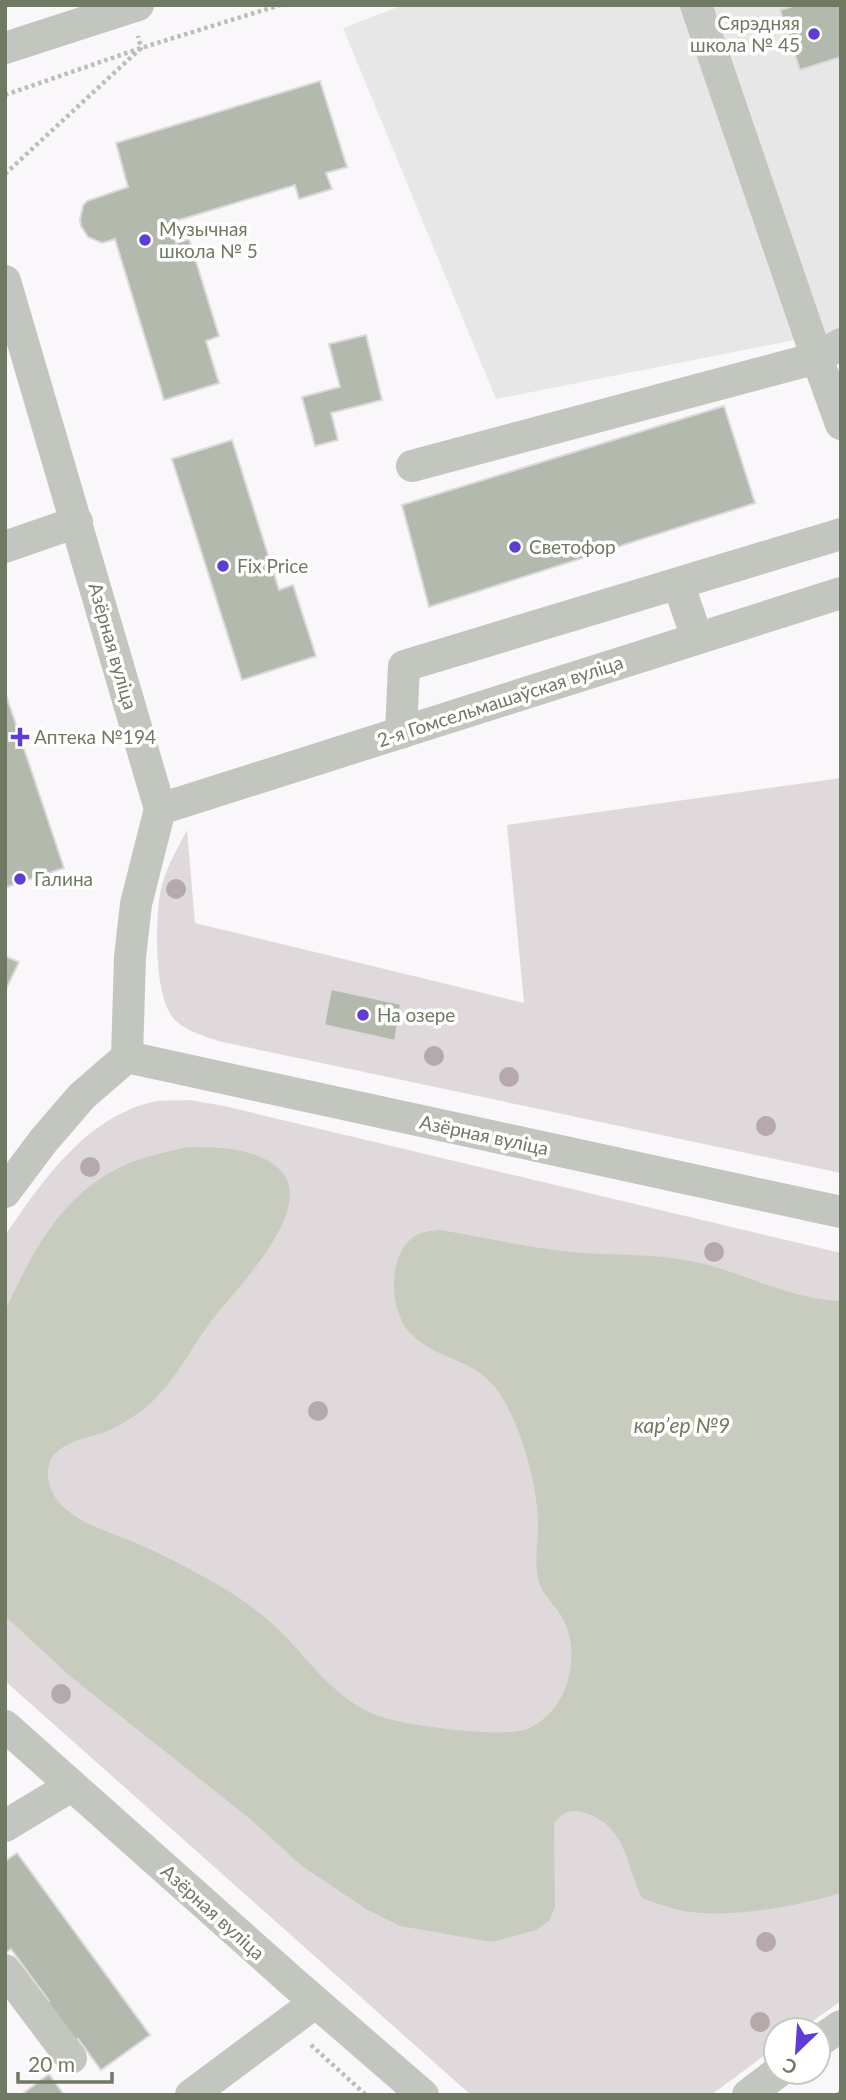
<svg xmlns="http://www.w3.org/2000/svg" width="846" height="2100" viewBox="0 0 846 2100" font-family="Lato,sans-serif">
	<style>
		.built { fill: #e8e7e7 }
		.green { fill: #e0d9db }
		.water { fill: #c8ccbe }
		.building { fill: #b4b9ad; stroke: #dbd9db; stroke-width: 2 }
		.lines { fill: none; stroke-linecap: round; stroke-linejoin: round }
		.path { stroke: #bbbdb7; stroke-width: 4.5; stroke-dasharray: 3.5 3.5; stroke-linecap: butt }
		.minor { stroke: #c3c6be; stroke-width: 32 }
		.tree { fill: #b5a9ac }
		.poi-dot { fill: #5f3cd4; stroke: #fff; stroke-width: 2.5 }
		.labels { text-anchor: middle; stroke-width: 7; stroke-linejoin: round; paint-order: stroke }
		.poi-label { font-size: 19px; fill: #707962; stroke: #fff; text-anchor: start }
		.street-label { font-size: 19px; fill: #707962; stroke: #fff }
		.water-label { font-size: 21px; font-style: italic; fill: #737961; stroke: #fff }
	</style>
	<rect width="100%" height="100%" fill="#f9f7f9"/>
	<path class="built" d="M 403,5 L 841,5 L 841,347 L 835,332 L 496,399 L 343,28 Z"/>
	<path class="green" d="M 841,778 L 841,1173 L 218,1041 C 204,1036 186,1031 175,1020 C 154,1000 155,922 160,894 C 164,871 176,851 187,830 L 195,923 L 524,1003 L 507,825 Z
		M 190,1100 L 224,1106 L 841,1253 L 841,2001 L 800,2030 L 776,2030 L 776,2047 L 711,2095 L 471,2095 L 5,1681 L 5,1236 C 42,1181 87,1115 157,1101 C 167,1100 179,1101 190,1100 Z"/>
	<path class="water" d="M 188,1147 C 217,1147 253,1147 277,1167 C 323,1206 232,1292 209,1324 C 187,1354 172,1388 141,1411 C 130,1419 118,1427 105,1432 C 83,1440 48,1443 48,1473 C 48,1516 105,1530 136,1543 C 157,1552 177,1562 197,1573 C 227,1589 256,1607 281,1632 C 310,1661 335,1699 376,1715 C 401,1725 503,1739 527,1729 C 567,1713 582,1658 564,1621 C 557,1605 541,1596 538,1578 C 534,1559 539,1538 538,1519 C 536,1480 522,1431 502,1397 C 478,1357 441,1363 412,1335 C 389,1314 386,1254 415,1236 C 423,1231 431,1231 440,1230 C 484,1237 528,1248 573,1252 C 612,1256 651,1253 691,1261 C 742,1271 787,1299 841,1301 L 841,1893 C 798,1906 728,1919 684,1911 C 669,1908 655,1903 642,1898 C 625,1863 627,1825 582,1812 C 569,1809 563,1813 554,1823 L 555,1907 L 549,1921 L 536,1930 L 492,1942 L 400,1926 L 366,1909 L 302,1866 L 249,1818 L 70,1676 L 5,1616 L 5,1311 C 33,1251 61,1194 125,1165 C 145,1156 167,1152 188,1147 Z"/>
	<path class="building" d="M 796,5 L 841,5 L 841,57 L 800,70 L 780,10 Z
		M 320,81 L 347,167 L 326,173 L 332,189 L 299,199 L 295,185 L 169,223 L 176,243 L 189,239 L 219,336 L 206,341 L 219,383 L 164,400 L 115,239 L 102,243 L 88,237 L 81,226 L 80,220 L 83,206 L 87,201 L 128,187 L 116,143 Z
		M 366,335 L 382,400 L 331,413 L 338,440 L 315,446 L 302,397 L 340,387 L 329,344 Z
		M 724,406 L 755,503 L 429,607 L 402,505 Z
		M 232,440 L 279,590 L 293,585 L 316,656 L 242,680 L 172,459 Z
		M 5,692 L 64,868 L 7,887 L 5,882 Z
		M 5,956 L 19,962 L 5,991 Z
		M 331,989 L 401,1004 L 395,1041 L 324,1025 Z
		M 17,1853 L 150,2035 L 101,2070 L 78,2039 L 71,2044 L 43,2005 L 49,2001 L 11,1949 L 5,1953 L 5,1861 Z
		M 49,2074 L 64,2095 L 21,2095 Z"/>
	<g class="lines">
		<path class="path" d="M 5,95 L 141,48 L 280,5
			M 5,174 L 141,48 L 138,36
			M 311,2045 L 366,2095
			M 837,2095 L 841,2092"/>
		<path class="minor" d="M 5,48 L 138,5
			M 5,281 L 160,809 L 136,904 L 130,957 L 127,1057 L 82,1096 L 44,1140 L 5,1192
			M 841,344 L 817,358 L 841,424
			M 412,466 L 817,358 L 696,5
			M 5,547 L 77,522
			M 678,583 L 697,638
			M 401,733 L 404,666 L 841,534
			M 160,809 L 841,593
			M 127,1057 L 841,1212
			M 5,1726 L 296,1985 L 423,2095
			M 5,1826 L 71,1786
			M 5,1970 L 71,2058
			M 818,2042 L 841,2026
			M 191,2095 L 316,2002
			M 748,2095 L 778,2072"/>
	</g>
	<g class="tree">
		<circle cx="176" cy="889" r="10"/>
		<circle cx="434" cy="1056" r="10"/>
		<circle cx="509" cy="1077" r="10"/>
		<circle cx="766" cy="1126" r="10"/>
		<circle cx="90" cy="1167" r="10"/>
		<circle cx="714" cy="1252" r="10"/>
		<circle cx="318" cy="1411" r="10"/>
		<circle cx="61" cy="1694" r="10"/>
		<circle cx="766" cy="1942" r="10"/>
		<circle cx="760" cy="2022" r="10"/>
	</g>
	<g class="poi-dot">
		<circle cx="814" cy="34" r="7"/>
		<circle cx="145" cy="240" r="7"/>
		<circle cx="515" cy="547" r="7"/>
		<circle cx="223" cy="566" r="7"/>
		<path d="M16.5 726.5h7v7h7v7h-7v7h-7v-7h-7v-7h7z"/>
		<circle cx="20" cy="879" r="7"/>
		<circle cx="363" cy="1015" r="7"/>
	</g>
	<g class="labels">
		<g class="poi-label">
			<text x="800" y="30" text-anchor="end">Сярэдняя<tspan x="800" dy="22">школа № 45</tspan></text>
			<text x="159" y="236">Музычная<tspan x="159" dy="22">школа № 5</tspan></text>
			<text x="529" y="554">Светофор</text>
			<text x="237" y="573">Fix Price</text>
			<text x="34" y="744">Аптека №194</text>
			<text x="34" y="886">Галина</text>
			<text x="377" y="1022">На озере</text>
		</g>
		<g class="street-label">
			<text transform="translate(113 646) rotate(74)" y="7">Азёрная вуліца</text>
			<text transform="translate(500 701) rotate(-18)" y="7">2-я Гомсельмашаўская вуліца</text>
			<text transform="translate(484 1135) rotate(12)" y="7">Азёрная вуліца</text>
			<text transform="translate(213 1912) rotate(42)" y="7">Азёрная вуліца</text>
		</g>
		<g class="water-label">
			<text x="682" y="1433">карʼер №9</text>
		</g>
	</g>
	<rect width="846" height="2100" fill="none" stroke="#707962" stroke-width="14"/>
	<g transform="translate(797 2051) rotate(205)"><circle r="33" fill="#ffffff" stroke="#c6c9c0" stroke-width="2"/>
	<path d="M0-5L12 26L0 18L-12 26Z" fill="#5f3cd4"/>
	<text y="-10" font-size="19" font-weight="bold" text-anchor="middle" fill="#707962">С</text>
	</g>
	<path d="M18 2072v10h94v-10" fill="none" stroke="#707962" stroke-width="3.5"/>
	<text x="28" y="2072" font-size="21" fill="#707962" stroke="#ffffff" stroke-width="5" paint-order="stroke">20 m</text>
</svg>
